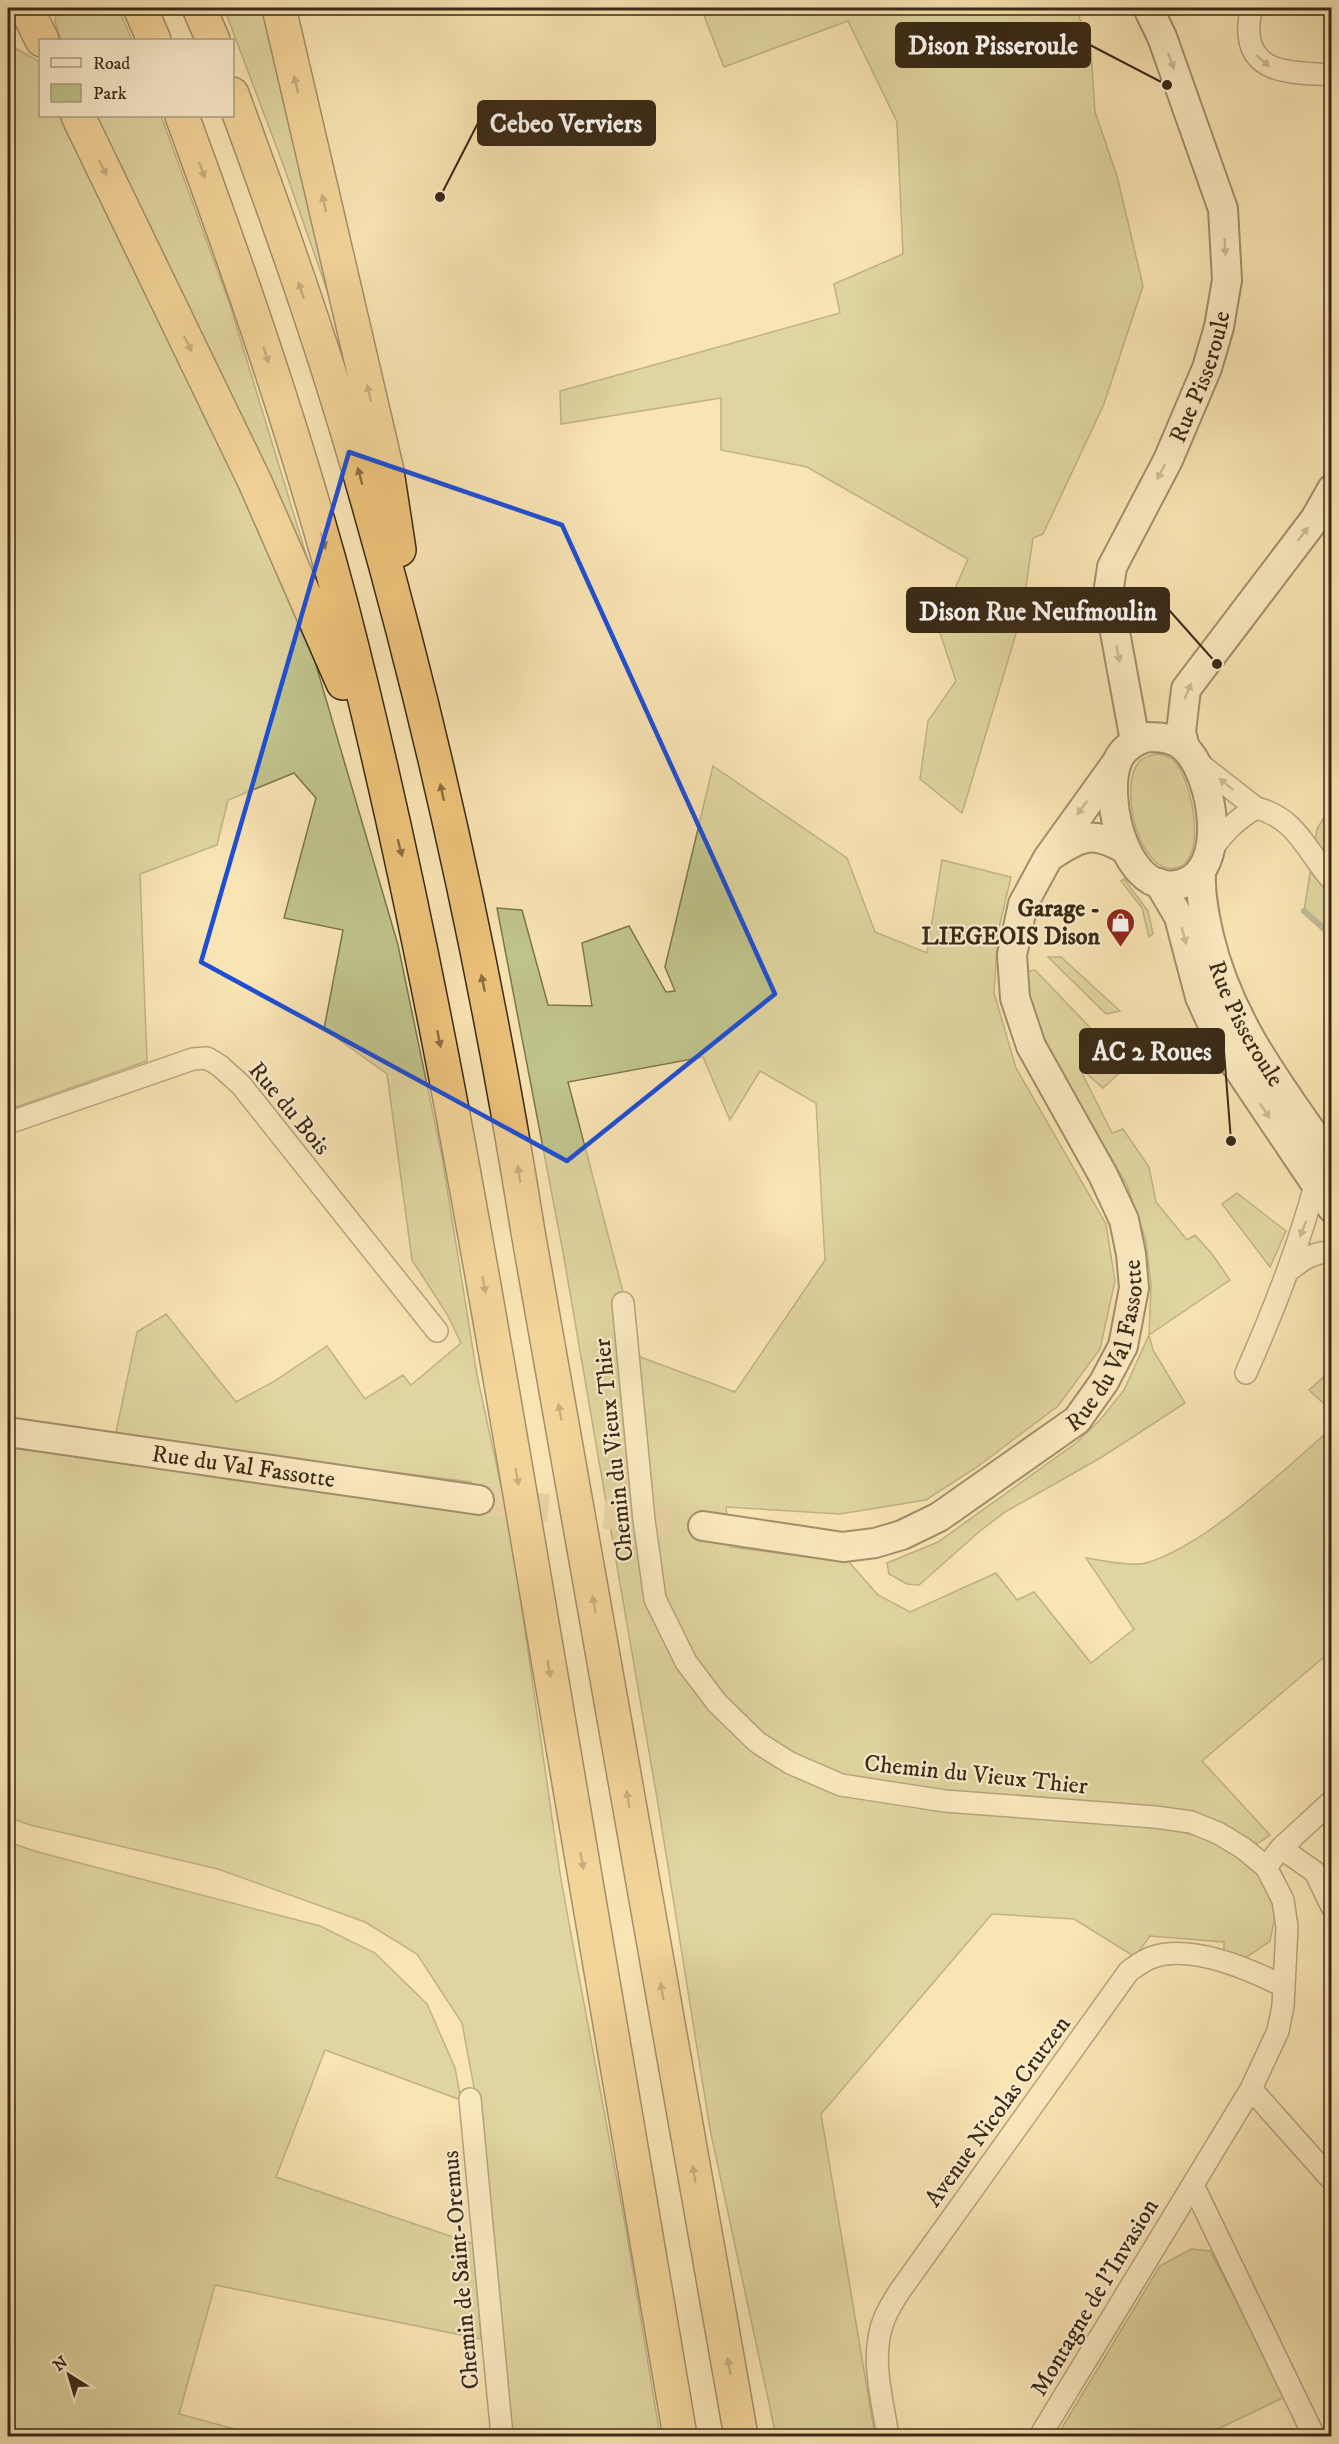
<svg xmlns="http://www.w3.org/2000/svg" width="1339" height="2444" viewBox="0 0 1339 2444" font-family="'IM FELL DW Pica',serif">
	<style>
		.green { fill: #c0c48b; stroke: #7c7650; stroke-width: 1.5; fill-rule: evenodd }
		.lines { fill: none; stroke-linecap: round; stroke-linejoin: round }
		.stream { stroke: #768371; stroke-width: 6 }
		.secondary-tunnel { stroke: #d3bf94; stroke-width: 28; stroke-dasharray: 28 14; stroke-linecap: butt }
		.street-casing { stroke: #69583d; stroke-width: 24 }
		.secondary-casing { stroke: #392916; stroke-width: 32 }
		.highway-casing { stroke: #392916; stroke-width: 36 }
		.street { stroke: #fbedce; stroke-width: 21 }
		.secondary { stroke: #fbedce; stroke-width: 28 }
		.highway { stroke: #ecc27a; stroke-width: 33 }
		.oneway { fill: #9a8b72 }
		.oneway2 { fill: #8a6e43 }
		.marked { fill: none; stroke: #1d4ed8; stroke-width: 4.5; stroke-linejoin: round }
		.labels { text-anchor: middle; stroke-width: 4.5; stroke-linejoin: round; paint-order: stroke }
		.street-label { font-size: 24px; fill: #392916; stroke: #fbedce }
		.poi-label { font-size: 24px; font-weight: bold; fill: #392916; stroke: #fbedce; text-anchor: end }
		.leader { fill: none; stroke: #392916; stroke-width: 2 }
		.callout-dot { fill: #392916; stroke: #fbedce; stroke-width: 2 }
		.callout { fill: #392916; stroke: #392916; stroke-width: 2 }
		.callout-label { font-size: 26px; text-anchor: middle; font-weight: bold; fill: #fff }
	</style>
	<rect width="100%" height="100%" fill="#f9e4b3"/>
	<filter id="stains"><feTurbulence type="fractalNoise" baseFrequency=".00333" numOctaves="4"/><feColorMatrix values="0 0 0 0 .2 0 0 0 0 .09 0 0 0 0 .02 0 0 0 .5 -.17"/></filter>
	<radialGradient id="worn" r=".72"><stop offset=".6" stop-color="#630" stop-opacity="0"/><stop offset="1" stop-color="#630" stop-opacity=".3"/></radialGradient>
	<path class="green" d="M 57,8 L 118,8 L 132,40 L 61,40 L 55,22 Z
		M 224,8 L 265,8 L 317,232 L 329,296 L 283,164 Z
		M 701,8 L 1076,8 L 1091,50 L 1095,112 L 1117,176 L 1143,286 L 1104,404 L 1043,534 L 1033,538 L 1022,614 L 962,813 L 920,779 L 928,721 L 956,681 L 938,627 L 968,559 L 807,467 L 721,450 L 721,398 L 561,424 L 560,391 L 840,313 L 834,284 L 903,254 L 897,122 L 848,21 L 724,67 Z
		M 8,48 L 17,49 L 40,62 L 40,116 L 65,116 L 299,607 L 398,945 L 442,1157 L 477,1375 L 511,1533 L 561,1880 L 626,2229 L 660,2436 L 512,2436 L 476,2098 L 462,2023 L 417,1954 L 365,1922 L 218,1869 L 30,1825 L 8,1817 L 8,1449 L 21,1449 L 475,1512 L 471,1482 L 115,1437 L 137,1332 L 166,1314 L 236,1402 L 273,1382 L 327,1346 L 365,1399 L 403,1375 L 411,1385 L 461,1343 L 447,1314 L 412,1260 L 387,1074 L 324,1029 L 343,930 L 284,918 L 316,798 L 294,773 L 228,800 L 217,845 L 140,874 L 147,1061 L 8,1110 Z
		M 95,116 L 161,116 L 229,302 L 309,564 Z
		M 1155,754 C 1161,755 1167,755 1172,759 C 1191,774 1208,857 1179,867 C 1139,881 1118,784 1139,762 C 1143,757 1149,756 1155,754 Z
		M 713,766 L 847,858 L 875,932 L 927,953 L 942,860 L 1011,877 L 998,932 L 994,993 L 1016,1068 L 1106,1224 L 1115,1281 L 1100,1349 L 1058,1406 L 977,1467 L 926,1500 L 840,1514 L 726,1507 L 730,1547 L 849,1562 L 878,1595 L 910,1612 L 996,1573 L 1017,1600 L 1034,1592 L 1091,1663 L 1134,1629 L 1086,1558 C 1101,1560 1132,1567 1146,1563 C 1207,1545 1282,1471 1331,1429 L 1331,1651 L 1202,1761 L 1270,1835 L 1257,1844 L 1199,1816 L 927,1792 L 834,1775 L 786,1753 L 742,1716 L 703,1669 L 668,1610 L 694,1686 L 846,1796 L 1160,1827 L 1212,1839 L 1255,1869 L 1276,1912 L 1270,1941 L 1247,1957 L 1224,1955 L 1224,1942 L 1150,1936 L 1135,1957 L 1074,1919 L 992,1914 L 821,2114 L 875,2436 L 776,2436 L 710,2129 L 658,1804 L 563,1252 L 497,908 L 522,910 L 548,1005 L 592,1006 L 582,943 L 629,926 L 666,992 L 675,991 L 665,967 ZM 703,1057 L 730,1120 L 760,1071 L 816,1103 L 825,1260 L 735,1392 L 640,1357 L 568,1082 Z
		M 1331,806 L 1331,936 L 1304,911 L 1317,829 Z
		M 1124,879 L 1148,911 L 1153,934 L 1149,937 L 1142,908 L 1121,881 Z
		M 1048,957 L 1061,957 L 1120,1011 L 1106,1014 Z
		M 1035,970 L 1127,1066 L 1103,1088 L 1079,1067 L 1112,1133 L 1123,1129 L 1149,1167 L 1156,1202 L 1187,1240 L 1195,1235 L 1212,1254 L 1230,1280 L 1149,1335 L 1153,1350 L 1185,1403 L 1102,1457 L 1005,1512 L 980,1531 L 919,1585 L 907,1584 L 889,1574 L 887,1563 L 938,1542 L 1076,1443 L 1100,1420 L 1124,1390 L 1149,1335 L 1151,1285 L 1146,1241 L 1127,1185 L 1050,1054 L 1052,1052 L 1032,1016 L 1024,972 Z
		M 1237,1193 L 1286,1231 L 1270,1267 L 1222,1204 Z
		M 1331,1370 L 1331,1410 L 1309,1390 Z
		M 8,1842 L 38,1852 L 320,1926 L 375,1953 L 427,2004 L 455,2068 L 461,2100 L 325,2050 L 276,2177 L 474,2244 L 481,2339 L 215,2285 L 179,2414 L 261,2436 L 8,2436 Z
		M 1191,2249 L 1210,2251 L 1287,2396 L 1203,2436 L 1057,2436 L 1160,2266 Z"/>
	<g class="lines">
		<path class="stream" d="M 1304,911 L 1332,936"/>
		<path class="secondary-tunnel" d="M 479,1500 L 703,1526"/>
		<defs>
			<path id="street" d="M 1251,8 C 1250,16 1248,27 1249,35 C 1253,77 1300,72 1332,75
				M 1196,761 L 1256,808 C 1296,817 1307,852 1332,880
				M 1212,849 C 1225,831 1237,819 1256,808
				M 8,1123 L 193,1059 L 207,1058 L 220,1066 L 241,1085 L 437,1331
				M 1287,1272 C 1302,1260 1312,1252 1332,1252
				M 623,1303 L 644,1520 L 655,1599 L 686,1662 L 717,1703 L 757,1742 L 790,1763 L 841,1785 L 945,1801 L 1155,1817 L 1191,1822 L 1218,1833 L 1243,1848 L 1266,1867 L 1283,1900 L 1287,1927 L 1283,2006 L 1278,2031 L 1251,2089 L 1040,2436
				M 1246,1373 C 1273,1312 1298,1249 1315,1185
				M 1281,1848 L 1315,1872 L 1332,1907
				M 1266,1867 L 1281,1848 L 1332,1801
				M 1251,2089 L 1332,2180
				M 470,2099 L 502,2436
				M 1193,2185 L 1314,2436
				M 888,2436 C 882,2398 869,2354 885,2317 C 889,2308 894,2300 899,2292 L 1129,1971 C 1136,1966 1144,1960 1153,1957 C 1192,1944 1249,1969 1283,1986"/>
			<g id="secondary">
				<path d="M 1147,737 C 1161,737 1175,738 1185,748 C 1213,775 1230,871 1181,884 C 1126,899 1103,800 1117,762 C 1122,749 1135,741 1147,737 Z"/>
				<path id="s1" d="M 1135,741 L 1108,594 L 1112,567 L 1168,460 L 1207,368 L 1219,327 L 1227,280 L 1223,209 L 1162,37 L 1148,8"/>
				<path d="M 1185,748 L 1181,732 L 1186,689 L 1315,519 L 1332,489"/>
				<path d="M 1052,855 C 1082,835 1093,831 1125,849"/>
				<path id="s2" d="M 1201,872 C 1200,894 1204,914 1209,936 C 1230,1024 1281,1087 1332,1161"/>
				<path d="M 1159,883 L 1179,917 L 1200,997 L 1221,1043 L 1332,1208"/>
				<path id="s3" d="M 8,1432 L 479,1500"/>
				<path id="s4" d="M 703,1526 L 843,1547 L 875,1543 L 902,1535 L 939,1517 L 1077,1420 L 1104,1382 L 1123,1346 L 1134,1288 L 1131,1254 L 1124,1220 L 1103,1175 L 1031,1046 L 1015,998 L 1012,955 L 1023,904 L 1048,858 L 1117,762"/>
			</g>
			<path id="highway" d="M 26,8 L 42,40
				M 140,8 L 154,40
				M 199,8 L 213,40
				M 279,8 L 387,471 L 399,550
				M 232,94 C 275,211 317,328 352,447 C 428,704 486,968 528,1232 L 741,2436
				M 78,116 L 255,482 L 343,683
				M 182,116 C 241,276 297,438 341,604 C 425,928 480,1258 536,1588 C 584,1871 633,2154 680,2436"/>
		</defs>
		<use href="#street" class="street-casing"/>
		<use href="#secondary" class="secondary-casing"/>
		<use href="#highway" class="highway-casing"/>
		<use href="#street" class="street"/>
		<use href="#secondary" class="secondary"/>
		<use href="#highway" class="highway"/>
	</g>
	<defs><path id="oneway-solid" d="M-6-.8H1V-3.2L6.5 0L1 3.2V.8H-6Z" transform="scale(1.5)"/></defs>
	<g class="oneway">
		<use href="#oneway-solid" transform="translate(1171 61) rotate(70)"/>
		<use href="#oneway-solid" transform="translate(1263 61) rotate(41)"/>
		<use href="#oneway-solid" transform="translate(1225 247) rotate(87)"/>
		<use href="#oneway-solid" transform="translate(1161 472) rotate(117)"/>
		<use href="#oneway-solid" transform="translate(1303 534) rotate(-52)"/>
		<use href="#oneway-solid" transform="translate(1118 654) rotate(79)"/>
		<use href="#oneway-solid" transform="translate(1188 691) rotate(-67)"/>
		<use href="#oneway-solid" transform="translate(1226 784) rotate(-142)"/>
		<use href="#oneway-solid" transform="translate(1082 808) rotate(125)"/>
		<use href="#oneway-solid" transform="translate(1184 936) rotate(75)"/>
		<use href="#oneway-solid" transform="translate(1265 1111) rotate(56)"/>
		<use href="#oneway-solid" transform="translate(1303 1229) rotate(111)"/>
	</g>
	<g class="oneway2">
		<use href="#oneway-solid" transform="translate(296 84) rotate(-103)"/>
		<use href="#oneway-solid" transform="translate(103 168) rotate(64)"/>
		<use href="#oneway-solid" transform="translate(202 170) rotate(70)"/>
		<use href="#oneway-solid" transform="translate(324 203) rotate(-103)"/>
		<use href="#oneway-solid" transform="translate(301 290) rotate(-108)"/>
		<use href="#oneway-solid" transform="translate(188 344) rotate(64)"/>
		<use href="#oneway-solid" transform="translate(266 355) rotate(72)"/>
		<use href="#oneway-solid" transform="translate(369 393) rotate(-103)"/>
		<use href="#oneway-solid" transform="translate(360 476) rotate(-105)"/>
		<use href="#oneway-solid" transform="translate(323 541) rotate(74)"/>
		<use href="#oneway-solid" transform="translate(442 792) rotate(-102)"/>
		<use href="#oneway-solid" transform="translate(400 848) rotate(75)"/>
		<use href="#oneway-solid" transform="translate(483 983) rotate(-102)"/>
		<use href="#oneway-solid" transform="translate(439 1039) rotate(79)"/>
		<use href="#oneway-solid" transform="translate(519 1174) rotate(-99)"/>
		<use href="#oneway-solid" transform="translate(484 1285) rotate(80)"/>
		<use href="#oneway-solid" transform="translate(560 1412) rotate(-100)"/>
		<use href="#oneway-solid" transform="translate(517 1477) rotate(80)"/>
		<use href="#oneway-solid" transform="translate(594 1604) rotate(-100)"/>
		<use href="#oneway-solid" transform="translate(549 1669) rotate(80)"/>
		<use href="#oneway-solid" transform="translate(628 1799) rotate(-100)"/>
		<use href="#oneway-solid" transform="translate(582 1861) rotate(80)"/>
		<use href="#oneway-solid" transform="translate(662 1991) rotate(-100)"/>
		<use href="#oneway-solid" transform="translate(694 2174) rotate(-100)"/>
		<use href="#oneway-solid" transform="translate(729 2366) rotate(-100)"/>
	</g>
	<path d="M0 0H1339V2444H0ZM 349,452 L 562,525 L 775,994 L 567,1161 L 201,962 Z" fill="#f9e4b3" fill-opacity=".55" fill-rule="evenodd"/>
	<path class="marked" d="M 349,452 L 562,525 L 775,994 L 567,1161 L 201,962 Z"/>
	<defs>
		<symbol id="shop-pin" viewBox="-11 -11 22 30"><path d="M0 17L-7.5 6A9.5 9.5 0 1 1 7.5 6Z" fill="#8f2418" stroke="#fbedce"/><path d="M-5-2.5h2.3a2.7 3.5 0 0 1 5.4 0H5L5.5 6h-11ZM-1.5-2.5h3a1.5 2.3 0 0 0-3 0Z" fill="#fff"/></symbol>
	</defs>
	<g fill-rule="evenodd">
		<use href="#shop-pin" x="1104" y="906" width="33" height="45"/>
	</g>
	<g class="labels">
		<g class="street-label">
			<text dy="8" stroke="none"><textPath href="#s1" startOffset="387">Rue Pisseroule</textPath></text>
			<text dy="8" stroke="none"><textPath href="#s2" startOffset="160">Rue Pisseroule</textPath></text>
			<text transform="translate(290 1108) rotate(50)" y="8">Rue du Bois</text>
			<text dy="8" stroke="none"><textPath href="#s4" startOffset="494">Rue du Val Fassotte</textPath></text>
			<text transform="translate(613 1450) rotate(-96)" y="8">Chemin du Vieux Thier</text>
			<text dy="8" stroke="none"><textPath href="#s3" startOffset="238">Rue du Val Fassotte</textPath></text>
			<text transform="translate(976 1774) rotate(6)" y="8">Chemin du Vieux Thier</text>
			<text transform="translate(997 2111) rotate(-54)" y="8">Avenue Nicolas Crutzen</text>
			<text transform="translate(460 2270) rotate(-95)" y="8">Chemin de Saint-Oremus</text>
			<text transform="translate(1094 2297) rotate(-59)" y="8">Montagne de l'Invasion</text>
		</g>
		<g class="poi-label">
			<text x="1100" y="916">Garage -<tspan x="1100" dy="28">LIEGEOIS Dison</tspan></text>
		</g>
	</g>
	<path class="leader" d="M1167 85L1090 45M440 197L478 123M1217 664L1169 610M1231 1141L1224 1051"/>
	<g class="callout-dot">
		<circle cx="1167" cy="85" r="6"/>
		<circle cx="440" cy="197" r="6"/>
		<circle cx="1217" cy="664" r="6"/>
		<circle cx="1231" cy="1141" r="6"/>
	</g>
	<g class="callout">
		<rect x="896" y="23" width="194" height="44" rx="6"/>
		<rect x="478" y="101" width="177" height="44" rx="6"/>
		<rect x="907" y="588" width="262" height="44" rx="6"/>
		<rect x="1080" y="1029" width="144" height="44" rx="6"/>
	</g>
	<g class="callout-label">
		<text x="993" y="54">Dison Pisseroule</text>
		<text x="566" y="132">Cebeo Verviers</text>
		<text x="1038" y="620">Dison Rue Neufmoulin</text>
		<text x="1152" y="1060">AC 2 Roues</text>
	</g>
	<rect width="1339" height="2444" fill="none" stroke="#f9e4b3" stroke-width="30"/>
	<rect x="9" y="9" width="1321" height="2426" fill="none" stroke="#392916" stroke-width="3"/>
	<rect x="15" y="15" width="1309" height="2414" fill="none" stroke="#392916" stroke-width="1.5"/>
	<rect x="39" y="39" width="195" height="78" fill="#fbedce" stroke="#ad9f84" stroke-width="1.5"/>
	<rect x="51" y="58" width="30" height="9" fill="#fbedce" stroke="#ad9f84" stroke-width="1.5"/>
	<text x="93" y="69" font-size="18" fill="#392916">Road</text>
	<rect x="51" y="84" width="30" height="18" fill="#c0c48b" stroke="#ad9f84" stroke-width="1.5"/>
	<text x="93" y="99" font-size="18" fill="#392916">Park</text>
	<g transform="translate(69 2375) rotate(323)" stroke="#fbedce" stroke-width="4.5" paint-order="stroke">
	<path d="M0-4.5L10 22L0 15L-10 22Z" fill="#392916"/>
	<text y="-9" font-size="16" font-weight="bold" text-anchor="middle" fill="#392916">N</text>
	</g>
	<rect width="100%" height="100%" filter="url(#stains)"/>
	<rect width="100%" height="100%" fill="url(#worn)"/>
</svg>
